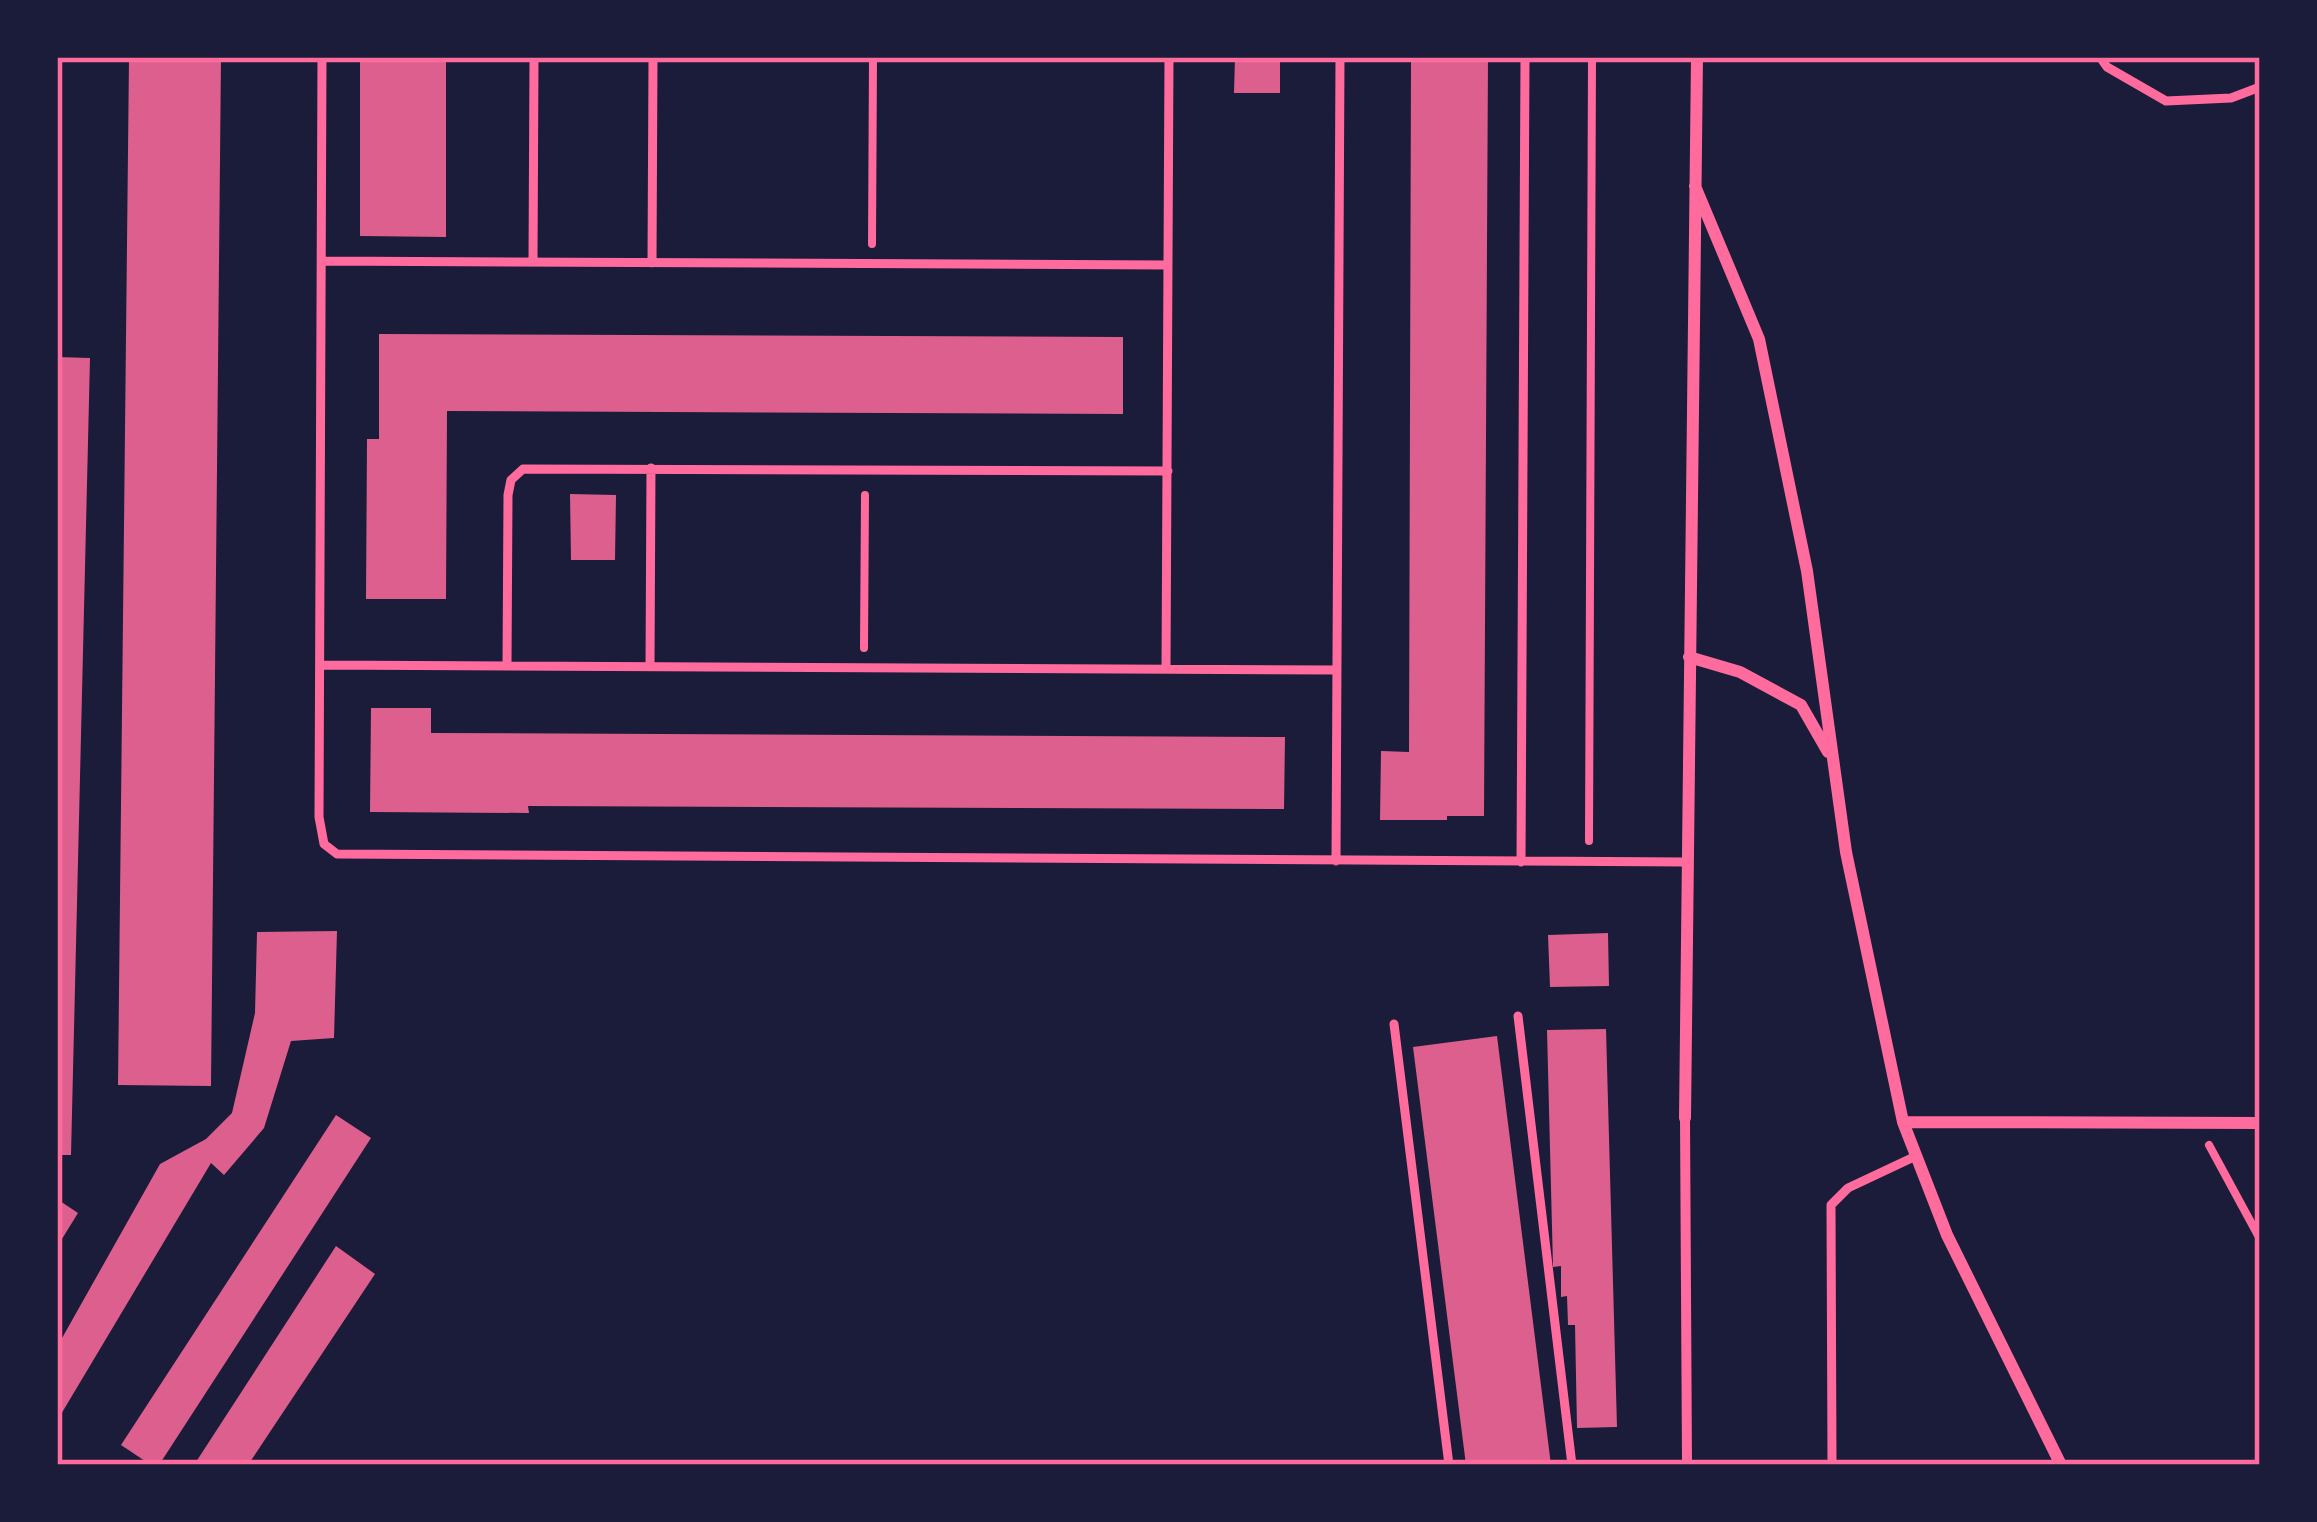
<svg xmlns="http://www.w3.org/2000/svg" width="2317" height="1522" viewBox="0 0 2317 1522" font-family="'PT Sans',sans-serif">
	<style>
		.building { fill: #dd5f8e }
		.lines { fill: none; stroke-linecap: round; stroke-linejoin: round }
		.path { stroke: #ff6b9d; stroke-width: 8 }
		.service { stroke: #ff6b9d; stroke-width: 9 }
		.pedestrian { stroke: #ff6b9d; stroke-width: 10 }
		.minor { stroke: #ff6b9d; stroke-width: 12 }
		.neatline { fill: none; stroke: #ff6b9d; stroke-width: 4.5 }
	</style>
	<rect width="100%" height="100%" fill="#1b1b3a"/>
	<path class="building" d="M 129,57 L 221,57 L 211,1086 L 118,1085 Z
		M 360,57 L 446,57 L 446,237 L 360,236 Z
		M 1235,57 L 1280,57 L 1280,93 L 1234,93 Z
		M 1411,57 L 1488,57 L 1484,816 L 1447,816 L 1447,820 L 1380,820 L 1381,751 L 1409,752 Z
		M 379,334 L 1123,337 L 1123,414 L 447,411 L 446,599 L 366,599 L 367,439 L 379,439 Z
		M 57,357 L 90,358 L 71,1155 L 57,1155 Z
		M 570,494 L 616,495 L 615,560 L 571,560 Z
		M 371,708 L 431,708 L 431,733 L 1285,737 L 1284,809 L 528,806 L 529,813 L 370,812 Z
		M 337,931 L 334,1038 L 291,1041 L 264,1128 L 224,1175 L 211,1163 L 57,1421 L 57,1347 L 160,1164 L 206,1139 L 232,1113 L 255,1013 L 257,932 Z
		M 1608,933 L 1609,986 L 1550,987 L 1548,935 Z
		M 1606,1029 L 1617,1427 L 1577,1428 L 1575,1325 L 1568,1325 L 1567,1296 L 1561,1297 L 1561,1266 L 1553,1267 L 1547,1030 Z
		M 1497,1036 L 1551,1465 L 1466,1465 L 1413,1047 Z
		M 336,1115 L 371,1138 L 159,1465 L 151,1465 L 121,1445 Z
		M 57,1199 L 78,1213 L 57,1247 Z
		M 336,1246 L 375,1274 L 248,1465 L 194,1465 Z"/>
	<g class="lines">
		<path class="path" d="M 872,244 L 873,57
			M 864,648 L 865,495
			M 1589,841 L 1592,57
			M 2209,1145 L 2260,1239"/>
		<path class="service" d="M 322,57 L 319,817 L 324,844 L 337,854 L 1686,862
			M 2100,57 L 2107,67 L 2166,101 L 2231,98 L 2260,87
			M 322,261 L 1168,265
			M 533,262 L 534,57
			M 652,263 L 653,57
			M 320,665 L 1337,670
			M 507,666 L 508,495 L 511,480 L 523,469 L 1168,471
			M 650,666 L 651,468
			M 1166,669 L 1169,57
			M 1336,861 L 1340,57
			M 1521,862 L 1525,57
			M 1518,1016 L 1572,1465
			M 1394,1024 L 1449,1465
			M 1832,1465 L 1831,1205 L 1848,1188 L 1916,1156"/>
		<path class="pedestrian" d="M 1685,1118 L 1687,1465"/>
		<path class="minor" d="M 1695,186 L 1759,339 L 1807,571 L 1846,852 L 1903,1122 L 1947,1235 L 2061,1465
			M 1689,657 L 1740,672 L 1801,705 L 1828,752
			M 1685,1118 L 1697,57
			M 1903,1122 L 2260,1123"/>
	</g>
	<rect width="2317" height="1522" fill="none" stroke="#1b1b3a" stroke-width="120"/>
	<rect x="60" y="60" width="2197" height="1402" class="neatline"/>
</svg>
